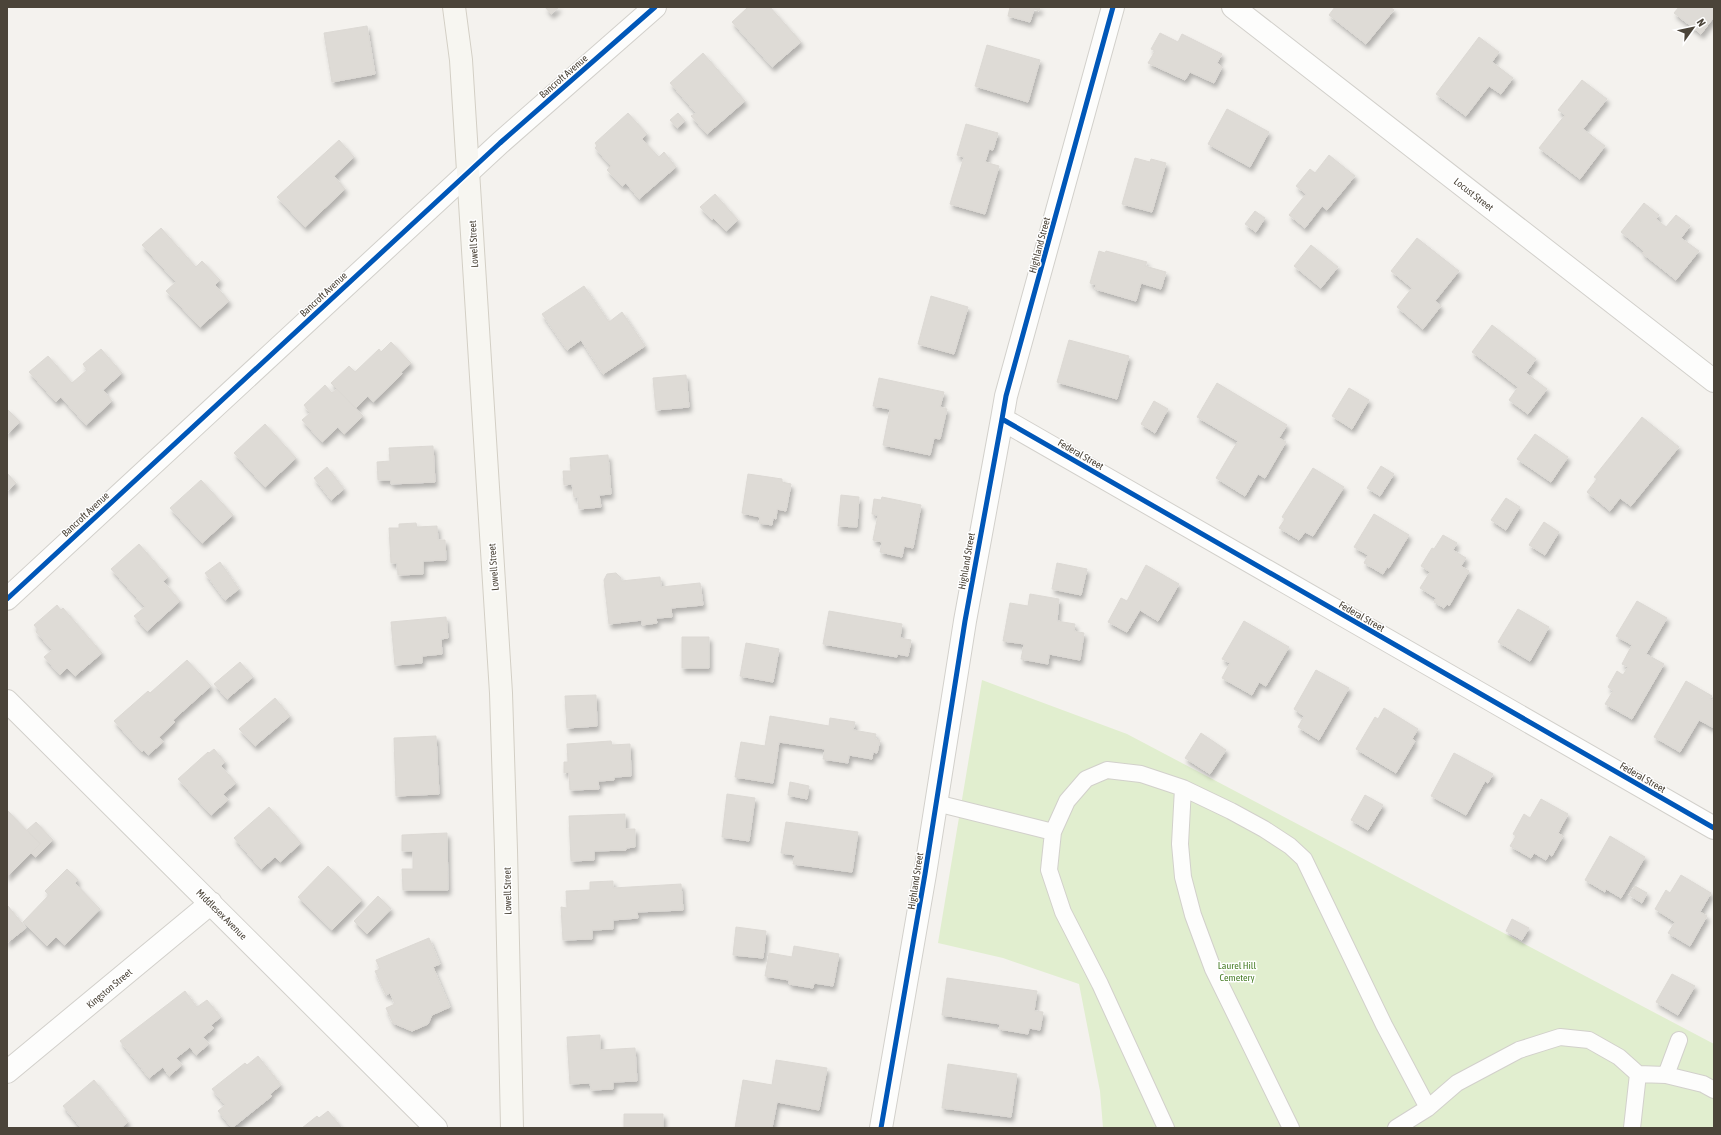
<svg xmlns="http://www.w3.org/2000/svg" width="1721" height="1135" viewBox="0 0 1721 1135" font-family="'Asap Condensed',sans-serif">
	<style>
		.green { fill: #e1eecf }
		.building { fill: #dedbd6; stroke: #dcd9d4; filter: url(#shadow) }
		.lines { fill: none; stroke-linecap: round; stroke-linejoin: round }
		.lane-casing { stroke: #d2d0cb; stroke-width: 18 }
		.street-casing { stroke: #d2d0cb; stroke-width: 24 }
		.secondary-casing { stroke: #d3cfc5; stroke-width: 24 }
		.lane { stroke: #fdfdfc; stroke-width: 16 }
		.street { stroke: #fdfdfc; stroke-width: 22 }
		.secondary { stroke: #f7f6f1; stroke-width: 22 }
		.cycleway-casing { stroke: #fff; stroke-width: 8 }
		.cycleway { stroke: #0057b8; stroke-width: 5 }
		.labels { text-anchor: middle; stroke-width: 3; stroke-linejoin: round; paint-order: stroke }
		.street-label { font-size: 10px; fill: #4b4439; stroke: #fff }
		.park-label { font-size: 10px; fill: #4a7f2a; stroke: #fff }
	</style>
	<defs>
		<filter id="shadow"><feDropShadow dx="2.5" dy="4.5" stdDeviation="2" flood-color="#0004"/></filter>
	</defs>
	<rect width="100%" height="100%" fill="#f4f2ee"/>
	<path class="green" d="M 982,680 L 1127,734 L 1714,1044 L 1714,1128 L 1103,1128 L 1100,1091 L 1079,984 L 1003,958 L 938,943 Z"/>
	<path class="building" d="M 545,7 L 559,7 L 551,14 Z
		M 746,7 L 770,7 L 801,42 L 772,67 L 732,22 L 747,8 Z
		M 1010,7 L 1040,7 L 1039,11 L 1034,9 L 1030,22 L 1008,16 Z
		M 1335,7 L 1390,7 L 1394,10 L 1366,44 L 1329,15 Z
		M 1679,7 L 1714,7 L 1714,17 L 1701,34 L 1674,13 Z
		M 367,26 L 375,74 L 332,82 L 324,33 Z
		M 1160,33 L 1178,42 L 1182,34 L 1222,54 L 1217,63 L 1222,67 L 1214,83 L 1190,72 L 1185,80 L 1148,63 L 1155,51 L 1151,49 Z
		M 1479,37 L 1499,52 L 1492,62 L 1513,78 L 1501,94 L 1489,86 L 1466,116 L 1436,94 Z
		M 987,45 L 1040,60 L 1028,102 L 975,86 Z
		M 703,53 L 745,101 L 707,134 L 691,116 L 696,113 L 670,83 Z
		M 1582,80 L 1607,99 L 1583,129 L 1605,146 L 1580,179 L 1539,148 L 1565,115 L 1558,110 Z
		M 1227,109 L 1269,132 L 1250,167 L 1208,144 Z
		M 628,113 L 647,134 L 642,139 L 659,157 L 664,152 L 676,167 L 639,199 L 626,183 L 622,186 L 607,170 L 611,166 L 595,148 L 597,146 L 595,143 Z
		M 678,113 L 685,121 L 677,128 L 670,120 Z
		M 966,124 L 998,133 L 993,150 L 989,149 L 985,162 L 999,166 L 985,214 L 950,204 L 964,157 L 957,155 Z
		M 339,140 L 354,157 L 334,176 L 345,189 L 305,227 L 277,197 Z
		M 1329,155 L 1355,176 L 1327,210 L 1322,206 L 1305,228 L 1289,215 L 1306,194 L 1296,186 L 1310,169 L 1315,173 Z
		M 1135,158 L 1150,162 L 1151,159 L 1166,163 L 1152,212 L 1122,204 Z
		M 715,194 L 738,220 L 726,231 L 713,218 L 712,220 L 700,207 Z
		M 1644,203 L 1659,215 L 1656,219 L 1666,227 L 1676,215 L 1690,226 L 1681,238 L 1699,251 L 1676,280 L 1642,253 L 1644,251 L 1621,232 Z
		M 1255,211 L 1265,218 L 1256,232 L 1245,224 Z
		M 161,228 L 196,267 L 202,261 L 220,280 L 215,285 L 229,301 L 200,327 L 166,291 L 176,282 L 142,245 Z
		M 1417,238 L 1459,271 L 1435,301 L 1441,306 L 1423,329 L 1397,307 L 1412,288 L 1391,271 Z
		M 1311,245 L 1338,267 L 1321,288 L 1294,266 Z
		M 1099,251 L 1105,253 L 1106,251 L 1147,262 L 1145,266 L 1166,272 L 1161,289 L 1141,283 L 1136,301 L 1095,289 L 1096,285 L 1090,283 Z
		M 584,286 L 609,322 L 622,312 L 645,346 L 603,374 L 581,340 L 567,350 L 542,314 Z
		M 931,296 L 968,307 L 954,354 L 918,344 Z
		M 1492,325 L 1536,359 L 1526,373 L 1547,389 L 1528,414 L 1509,400 L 1518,387 L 1472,352 Z
		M 1069,340 L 1129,356 L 1117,399 L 1057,382 Z
		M 391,342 L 411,363 L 401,372 L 402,374 L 373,402 L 368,396 L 356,408 L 331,383 L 349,366 L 355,372 L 379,349 L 381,352 Z
		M 101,349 L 122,373 L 103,390 L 112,401 L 86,425 L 61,397 L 56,402 L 29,372 L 48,356 L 72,383 L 87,370 L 83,364 Z
		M 686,375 L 689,407 L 656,410 L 653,378 Z
		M 879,378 L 944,392 L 940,407 L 947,409 L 940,439 L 934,438 L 930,455 L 883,445 L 890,409 L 873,406 Z
		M 1217,383 L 1287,425 L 1279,438 L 1286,442 L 1265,478 L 1258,474 L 1245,496 L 1216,478 L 1238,441 L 1197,417 Z
		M 325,385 L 332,393 L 337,389 L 363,416 L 344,434 L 338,427 L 322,442 L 302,420 L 310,413 L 304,405 Z
		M 1349,388 L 1369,400 L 1352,429 L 1332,416 Z
		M 1154,401 L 1168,409 L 1155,433 L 1141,424 Z
		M 7,409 L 20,422 L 7,434 Z
		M 1642,417 L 1679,447 L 1631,506 L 1620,498 L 1610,511 L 1587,492 L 1597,479 L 1594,477 Z
		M 265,424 L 296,458 L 265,487 L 234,453 Z
		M 1535,434 L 1568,457 L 1551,482 L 1517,459 Z
		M 433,446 L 435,482 L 391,484 L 391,480 L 378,480 L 377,462 L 390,461 L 389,448 Z
		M 608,455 L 611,494 L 599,495 L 601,507 L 579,509 L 578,497 L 574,497 L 572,484 L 564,485 L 563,471 L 571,471 L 570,458 Z
		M 1381,466 L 1394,474 L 1380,496 L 1367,488 Z
		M 327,467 L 344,489 L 331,500 L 314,478 Z
		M 1313,468 L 1344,487 L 1313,536 L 1305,532 L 1299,540 L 1279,528 L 1285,519 L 1282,517 Z
		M 7,473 L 16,483 L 7,491 Z
		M 748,474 L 782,479 L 782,482 L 791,484 L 786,511 L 777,509 L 776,519 L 773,518 L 772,525 L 759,523 L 760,517 L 742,513 Z
		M 201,480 L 233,515 L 202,543 L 170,508 Z
		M 841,495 L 859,497 L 857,527 L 838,526 Z
		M 882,497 L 921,505 L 913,548 L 904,546 L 902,557 L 880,552 L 882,542 L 873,540 L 878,515 L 872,514 L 874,499 L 881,500 Z
		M 1506,498 L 1520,507 L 1506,530 L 1491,520 Z
		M 1374,514 L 1409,535 L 1389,568 L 1387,567 L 1383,574 L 1364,563 L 1368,555 L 1354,547 Z
		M 1544,522 L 1559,532 L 1545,555 L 1529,545 Z
		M 416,523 L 417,527 L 437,526 L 438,540 L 445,540 L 446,560 L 423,561 L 423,574 L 398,575 L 397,563 L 391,563 L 389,528 L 399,528 L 399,524 Z
		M 1443,535 L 1457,543 L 1453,550 L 1466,558 L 1461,566 L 1469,571 L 1449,606 L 1447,604 L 1444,608 L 1434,602 L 1436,598 L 1420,588 L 1430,572 L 1421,566 L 1432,548 L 1434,549 Z
		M 139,544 L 168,577 L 163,581 L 180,601 L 147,631 L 134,616 L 145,607 L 111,569 Z
		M 220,562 L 239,589 L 225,600 L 205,573 Z
		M 1057,563 L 1087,569 L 1081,595 L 1052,589 Z
		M 1146,565 L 1179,584 L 1158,621 L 1140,610 L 1127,632 L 1108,622 L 1121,598 L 1127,601 Z
		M 616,573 L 621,578 L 621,581 L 660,577 L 661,587 L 700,583 L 703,605 L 671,608 L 672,617 L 656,618 L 657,623 L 642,625 L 642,620 L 609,624 L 604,580 L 607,574 Z
		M 1030,594 L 1059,599 L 1057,621 L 1075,624 L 1074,631 L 1084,633 L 1080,660 L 1049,654 L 1048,664 L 1021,659 L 1024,644 L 1003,641 L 1010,603 L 1028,606 Z
		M 1637,601 L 1667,618 L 1646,654 L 1664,664 L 1632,719 L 1605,704 L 1613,691 L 1608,687 L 1617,671 L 1623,675 L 1628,667 L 1622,664 L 1632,645 L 1616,636 Z
		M 57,605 L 61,610 L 63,608 L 102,653 L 75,676 L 67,668 L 60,675 L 44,657 L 52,650 L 36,632 L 38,630 L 34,625 Z
		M 1518,609 L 1549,627 L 1530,661 L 1498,642 Z
		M 829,611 L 902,624 L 900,638 L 911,640 L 908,656 L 897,654 L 897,657 L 823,644 Z
		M 446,617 L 448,638 L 441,639 L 442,654 L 422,656 L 422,663 L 395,665 L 391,622 Z
		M 1244,621 L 1289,647 L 1266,686 L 1259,682 L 1252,695 L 1222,678 L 1230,663 L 1222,659 Z
		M 682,637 L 709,637 L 709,668 L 682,668 Z
		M 746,643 L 779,649 L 773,682 L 740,676 Z
		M 187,660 L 211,686 L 173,720 L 175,722 L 159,737 L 163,742 L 148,755 L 144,750 L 142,752 L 114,721 L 148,691 L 150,693 Z
		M 240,662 L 253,677 L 227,699 L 214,684 Z
		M 1316,670 L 1349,688 L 1319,740 L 1298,727 L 1304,716 L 1294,709 Z
		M 1686,681 L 1712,696 L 1710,699 L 1714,701 L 1714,728 L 1699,720 L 1680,752 L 1654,737 Z
		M 596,695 L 597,726 L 567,728 L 565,696 Z
		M 275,698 L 290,716 L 255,746 L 239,729 Z
		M 1384,708 L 1418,729 L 1412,739 L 1415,741 L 1396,773 L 1356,749 L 1375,717 L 1378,719 Z
		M 770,716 L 829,726 L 830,718 L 855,722 L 853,730 L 876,734 L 875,739 L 880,740 L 877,753 L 873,752 L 872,759 L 849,755 L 848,763 L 823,759 L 825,749 L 779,742 L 773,783 L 735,777 L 741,742 L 765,746 Z
		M 1201,733 L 1226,750 L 1210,774 L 1185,758 Z
		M 436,736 L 439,794 L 396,796 L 394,738 Z
		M 611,741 L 612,745 L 630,744 L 631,776 L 614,777 L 614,780 L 598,781 L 599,789 L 570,790 L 569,772 L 564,773 L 564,762 L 568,762 L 567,744 Z
		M 214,749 L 225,762 L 221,766 L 236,783 L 223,794 L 228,800 L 211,815 L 178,779 L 208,752 L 209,753 Z
		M 1454,753 L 1493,774 L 1488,783 L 1485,781 L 1466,815 L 1431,796 Z
		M 790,782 L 809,786 L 807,799 L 788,795 Z
		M 727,794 L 755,798 L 749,841 L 722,837 Z
		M 1365,795 L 1383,805 L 1368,830 L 1351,820 Z
		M 1541,799 L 1568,814 L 1558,833 L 1563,836 L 1552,856 L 1549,854 L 1546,860 L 1534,853 L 1531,858 L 1510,846 L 1516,836 L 1513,834 L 1524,814 L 1530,818 Z
		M 269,807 L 301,843 L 280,862 L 275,857 L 261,869 L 234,838 Z
		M 7,810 L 40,844 L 7,877 Z
		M 625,814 L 625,829 L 635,829 L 635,847 L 626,848 L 626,850 L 594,851 L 594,860 L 571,861 L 569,816 Z
		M 36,822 L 53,840 L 36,857 L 31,853 L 40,844 L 27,830 Z
		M 786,822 L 858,832 L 852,872 L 793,864 L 795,855 L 781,853 Z
		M 447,833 L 448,890 L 403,890 L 402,869 L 413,869 L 413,851 L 402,851 L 402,835 Z
		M 1610,836 L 1645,857 L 1621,898 L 1606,889 L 1605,892 L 1585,880 Z
		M 328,866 L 362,900 L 332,930 L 298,897 Z
		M 67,869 L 78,880 L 75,883 L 100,909 L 65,945 L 56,937 L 47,946 L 23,922 L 49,895 L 45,891 Z
		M 1681,875 L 1711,893 L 1700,912 L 1707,916 L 1690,946 L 1668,933 L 1675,922 L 1655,909 L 1666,890 L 1670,893 Z
		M 613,881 L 613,888 L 681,884 L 683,910 L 637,912 L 638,918 L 613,920 L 613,929 L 592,930 L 592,939 L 563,940 L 561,907 L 567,908 L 566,891 L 590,890 L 590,882 Z
		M 1635,886 L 1647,893 L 1642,903 L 1629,895 Z
		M 378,896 L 391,909 L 367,934 L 354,921 Z
		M 8,906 L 26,928 L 7,943 L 7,907 Z
		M 1512,919 L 1529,928 L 1522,940 L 1506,931 Z
		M 736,927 L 766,931 L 763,958 L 733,955 Z
		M 429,938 L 440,964 L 433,967 L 450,1007 L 432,1015 L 428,1024 L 412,1031 L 393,1023 L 386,1008 L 395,1004 L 390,993 L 386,995 L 375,971 L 380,969 L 376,960 Z
		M 794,946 L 839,954 L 833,986 L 814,983 L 813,988 L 789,984 L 789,980 L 765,976 L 769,953 L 792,957 Z
		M 1672,974 L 1695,986 L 1678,1015 L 1656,1002 Z
		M 947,978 L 1037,991 L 1034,1011 L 1043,1012 L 1040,1030 L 1029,1028 L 1028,1034 L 999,1029 L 1000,1024 L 942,1015 Z
		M 185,991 L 197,1007 L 207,1000 L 221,1017 L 211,1025 L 214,1028 L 203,1037 L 209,1044 L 196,1055 L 190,1047 L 176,1058 L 182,1065 L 169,1076 L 163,1067 L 149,1078 L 120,1041 Z
		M 600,1035 L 600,1050 L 635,1048 L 637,1081 L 613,1082 L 613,1089 L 591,1090 L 590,1083 L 570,1084 L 567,1037 Z
		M 258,1056 L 281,1085 L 270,1094 L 272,1096 L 232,1128 L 218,1111 L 225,1105 L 212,1089 L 245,1063 L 247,1065 Z
		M 776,1060 L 827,1068 L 819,1110 L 777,1102 L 772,1128 L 735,1128 L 743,1080 L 772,1085 Z
		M 948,1064 L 1017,1074 L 1011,1117 L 942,1108 Z
		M 94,1080 L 128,1122 L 121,1128 L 81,1128 L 63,1106 Z
		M 328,1111 L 342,1128 L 302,1128 L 317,1116 L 319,1118 Z
		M 624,1114 L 663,1114 L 663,1128 L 624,1128 Z"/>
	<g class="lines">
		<defs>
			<path id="lane" d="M 1183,788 L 1180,844 L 1183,877 L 1193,915 L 1213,969 L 1291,1128
				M 936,803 L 1053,832
				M 1666,1075 L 1679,1040
				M 1166,1128 L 1100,984 L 1063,912 L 1049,870 L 1053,832 L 1067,801 L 1086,779 L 1107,770 L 1141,774 L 1183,788 L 1231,811 L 1264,829 L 1290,846 L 1304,859 L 1384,1025 L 1428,1108
				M 1396,1128 L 1428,1108 L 1457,1083 L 1519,1050 L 1560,1037 L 1589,1040 L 1619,1057 L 1638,1074 L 1666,1075 L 1703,1084 L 1714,1090
				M 1632,1128 L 1638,1074"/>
			<path id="street" d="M 1233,7 L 1714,381
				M 1002,419 L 1714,828
				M 7,599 L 500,143 L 655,7
				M 7,701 L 436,1128
				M 7,1072 L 211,903
				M 881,1128 L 925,874 L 965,621 L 1002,419 L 1006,396 L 1113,7"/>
			<path id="secondary" d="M 454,7 L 461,60 L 501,693 L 506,850 L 512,1128"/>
		</defs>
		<use href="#lane" class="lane-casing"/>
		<use href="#street" class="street-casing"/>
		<use href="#secondary" class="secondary-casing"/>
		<use href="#lane" class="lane"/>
		<use href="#street" class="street"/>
		<use href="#secondary" class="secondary"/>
		<defs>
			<path id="cycleway" d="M 1002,419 L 1714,828
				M 7,599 L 500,143 L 655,7
				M 881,1128 L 925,874 L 965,621 L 1002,419 L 1006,396 L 1113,7"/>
		</defs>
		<use href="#cycleway" class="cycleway-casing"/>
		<use href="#cycleway" class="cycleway"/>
	</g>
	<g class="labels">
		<g class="street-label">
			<text transform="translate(563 76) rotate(-41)" y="4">Bancroft Avenue</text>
			<text transform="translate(1474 194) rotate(38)" y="4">Locust Street</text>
			<text transform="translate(473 244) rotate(-93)" y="4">Lowell Street</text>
			<text transform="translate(1039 245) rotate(-75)" y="4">Highland Street</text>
			<text transform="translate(323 294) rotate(-43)" y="4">Bancroft Avenue</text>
			<text transform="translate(1081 454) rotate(30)" y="4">Federal Street</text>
			<text transform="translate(85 514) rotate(-43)" y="4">Bancroft Avenue</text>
			<text transform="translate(966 561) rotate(-80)" y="4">Highland Street</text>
			<text transform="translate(493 567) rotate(-94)" y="4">Lowell Street</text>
			<text transform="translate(1362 616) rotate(30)" y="4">Federal Street</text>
			<text transform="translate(1643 777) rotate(30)" y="4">Federal Street</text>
			<text transform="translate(915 881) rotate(-81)" y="4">Highland Street</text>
			<text transform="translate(507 891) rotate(-91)" y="4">Lowell Street</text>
			<text transform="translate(222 914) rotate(45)" y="4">Middlesex Avenue</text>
			<text transform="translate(109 988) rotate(-40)" y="4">Kingston Street</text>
		</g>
		<g class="park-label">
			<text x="1237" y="969">Laurel Hill<tspan x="1237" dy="12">Cemetery</tspan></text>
		</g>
	</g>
	<rect width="1721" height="1135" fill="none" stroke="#4b4439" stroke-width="16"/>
	<g transform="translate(1693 28) rotate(57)" stroke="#ffffff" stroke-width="3" paint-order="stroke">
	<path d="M0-3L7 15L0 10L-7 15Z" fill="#4b4439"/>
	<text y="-6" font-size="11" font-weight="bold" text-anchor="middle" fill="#4b4439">N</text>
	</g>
</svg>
